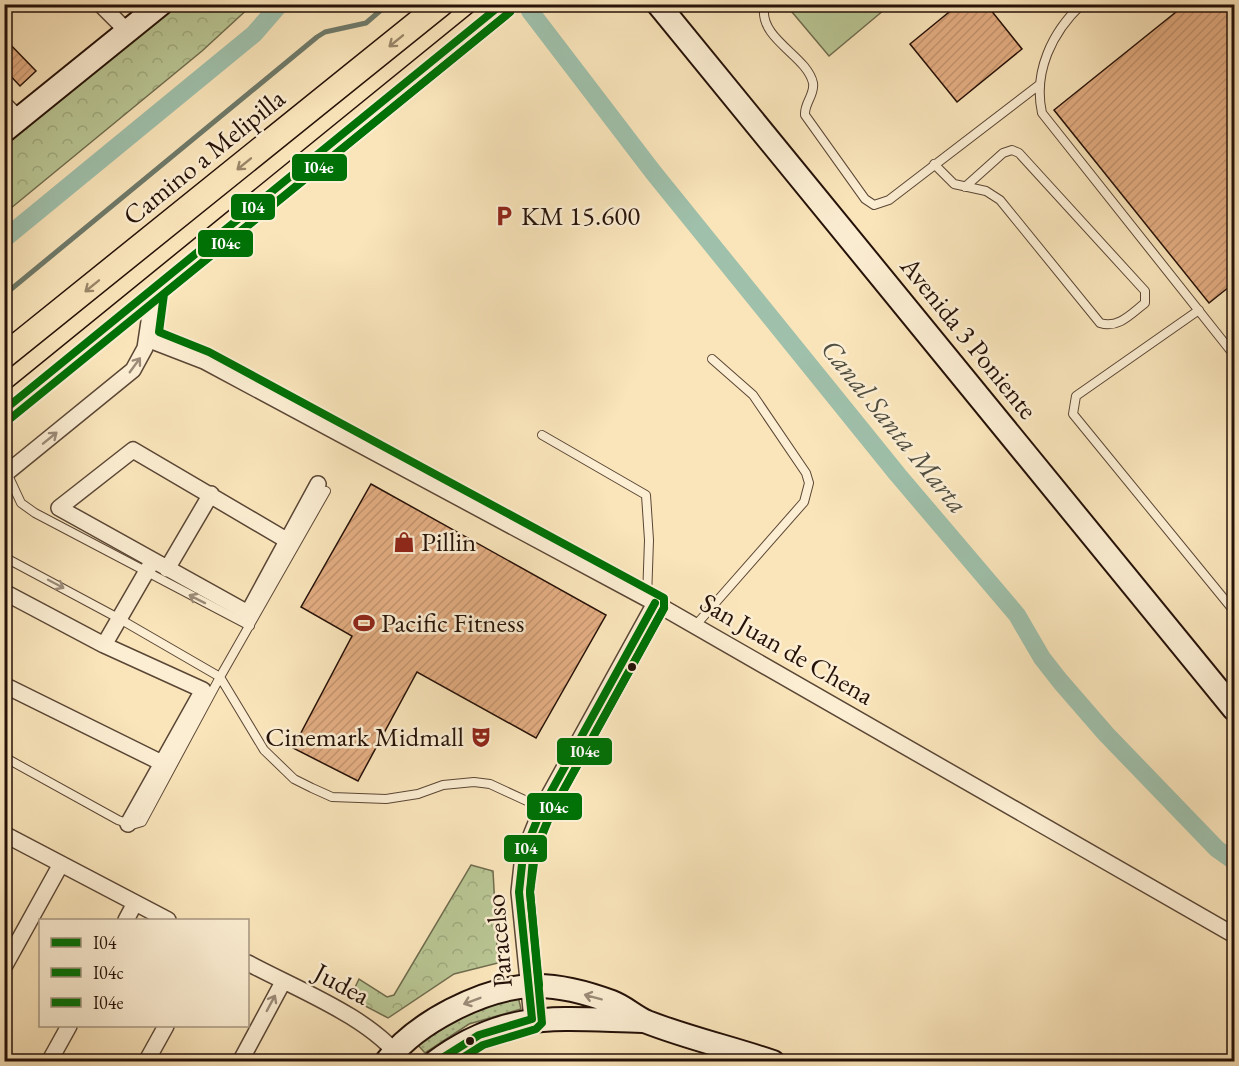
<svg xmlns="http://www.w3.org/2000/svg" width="1239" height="1066" viewBox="0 0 1239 1066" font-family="'EB Garamond',serif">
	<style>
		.grass { fill: url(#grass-dots); stroke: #6f6c4e; stroke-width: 1.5 }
		.park { fill: url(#park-crowns); stroke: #6f6c4e; stroke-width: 1.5 }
		.pitch { fill: #b9c694; stroke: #6f6c4e; stroke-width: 1.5 }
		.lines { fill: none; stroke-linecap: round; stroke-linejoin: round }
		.stream { stroke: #6e7a6a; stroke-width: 5 }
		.canal { stroke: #9fc0ab; stroke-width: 18 }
		.building { fill: url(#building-hatch); stroke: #251108; stroke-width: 1.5 }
		.lane-casing { stroke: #5a4635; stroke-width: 10 }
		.street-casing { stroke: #5a4635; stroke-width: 18 }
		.secondary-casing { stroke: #251108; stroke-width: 26 }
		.primary-casing { stroke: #251108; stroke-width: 27 }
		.lane { stroke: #fceed3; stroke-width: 8 }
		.street { stroke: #fceed3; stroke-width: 15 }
		.secondary { stroke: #fceed3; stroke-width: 22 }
		.primary { stroke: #fae5bb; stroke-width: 24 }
		.bus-1-casing { stroke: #fceed3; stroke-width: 12 }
		.bus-2-casing { stroke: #fceed3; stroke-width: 12 }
		.bus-3-casing { stroke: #fceed3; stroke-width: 12 }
		.bus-1 { stroke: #007106; stroke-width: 8 }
		.bus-2 { stroke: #007106; stroke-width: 8 }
		.bus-3 { stroke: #007106; stroke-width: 8 }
		.oneway { stroke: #9a866a }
		.oneway2 { stroke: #9b8b78 }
		.bus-dot { fill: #251108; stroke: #fceed3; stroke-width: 2 }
		.labels { text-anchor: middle; stroke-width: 5; stroke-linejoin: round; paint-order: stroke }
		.street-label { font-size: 27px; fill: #251108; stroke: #fceed3 }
		.poi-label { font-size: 27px; fill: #251108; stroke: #fceed3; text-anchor: start }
		.water-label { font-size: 28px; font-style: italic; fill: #504e41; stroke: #fceed3 }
		.line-badge { stroke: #fceed3; stroke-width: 2 }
		.badge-label { font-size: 16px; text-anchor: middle; font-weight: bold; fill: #fff }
	</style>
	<defs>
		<pattern id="grass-dots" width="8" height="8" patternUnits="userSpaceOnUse" patternTransform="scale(1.5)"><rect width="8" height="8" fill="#b9c694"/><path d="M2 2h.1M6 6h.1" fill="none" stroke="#9fa97e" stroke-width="1.8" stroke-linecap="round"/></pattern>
		<pattern id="park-crowns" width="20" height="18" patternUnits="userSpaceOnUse" patternTransform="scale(1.5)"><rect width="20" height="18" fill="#b9c694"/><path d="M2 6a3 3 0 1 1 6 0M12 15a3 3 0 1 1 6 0" fill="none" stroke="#9fa97e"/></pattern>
		<pattern id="building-hatch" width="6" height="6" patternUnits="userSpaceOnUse" patternTransform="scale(1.5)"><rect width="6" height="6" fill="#e3ad82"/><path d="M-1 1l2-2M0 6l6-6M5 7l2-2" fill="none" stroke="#c3946f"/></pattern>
	</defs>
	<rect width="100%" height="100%" fill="#fae5bb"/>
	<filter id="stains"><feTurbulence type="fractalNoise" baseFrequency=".00333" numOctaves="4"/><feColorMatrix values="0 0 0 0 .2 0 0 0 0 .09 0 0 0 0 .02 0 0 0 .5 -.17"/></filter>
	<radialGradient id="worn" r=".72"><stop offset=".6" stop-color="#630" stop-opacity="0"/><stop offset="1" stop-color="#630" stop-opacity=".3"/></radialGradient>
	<path class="grass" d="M 518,996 L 521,1009 L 469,1024 L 425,1053 L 417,1044 L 463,1012 Z"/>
	<path class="park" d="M 173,5 L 252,5 L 202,51 L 5,213 L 5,146 Z
		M 471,865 L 493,871 L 498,963 L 454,974 L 388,1018 L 350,998 L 359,979 L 387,997 L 394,995 Z"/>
	<path class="pitch" d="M 801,4 L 890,4 L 890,5 L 829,56 L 792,12 Z"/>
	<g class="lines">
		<path class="stream" d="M 4,295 L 317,37 L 325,32 L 366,23 L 388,4"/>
		<path class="canal" d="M 530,11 L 653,172 L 898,475 L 1017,615 L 1042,658 L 1060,681 L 1106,734 L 1217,849 L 1234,861
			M 4,239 L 254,34 L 280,4"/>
	</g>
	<path class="building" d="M 959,4 L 986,4 L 1022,49 L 957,102 L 910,44 Z
		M 1186,4 L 1234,4 L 1234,283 L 1209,303 L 1054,110 Z
		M 4,38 L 36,71 L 20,86 L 4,69 Z
		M 371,484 L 606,615 L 536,738 L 417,672 L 358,781 L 293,748 L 352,636 L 301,607 Z"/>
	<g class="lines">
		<defs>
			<path id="lane" d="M 770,4 L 764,9 C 761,40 807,56 813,83 C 815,95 804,103 805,115 L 865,199 L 874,205 L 889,200 L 1039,85
				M 1082,4 C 1052,32 1033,72 1042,113 L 1234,355
				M 934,164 L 954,184 L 986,191 L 1000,200 L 1100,323 C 1118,329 1131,314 1145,303 L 1145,291 L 1019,153 L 1012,150 L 1003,153 L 965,187
				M 1199,310 L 1076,396 L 1073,414 L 1234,611
				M 542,435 L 646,495 L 649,540 L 647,598
				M 7,473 L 21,503 L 35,513 L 250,626
				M 4,557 L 118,618 L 220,677 L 264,750 L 294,779 L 312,788 L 332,797 L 386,799 L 418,794 L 443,785 L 474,782 L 490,784 L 542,808
				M 695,626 L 804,502 L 809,483 L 806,473 L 753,395 L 712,359
				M 4,757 L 118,820 L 132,825 L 142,822 L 220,677 L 326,491"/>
			<path id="street" d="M 100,4 L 128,32
				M 4,104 L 19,119
				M 147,339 L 204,361 L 655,603 L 1234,935
				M 4,475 L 133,370 L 145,348 L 154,288
				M 288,541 L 133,450 L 59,508 L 248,613 L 318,484
				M 167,569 L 211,494
				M 4,592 L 104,645 L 203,690 L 128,824
				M 104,645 L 152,562
				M 4,685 L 162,763
				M 4,834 L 168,920
				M 126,920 L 135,903
				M 248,963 C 294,988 373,1018 403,1062
				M 4,967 L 61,864
				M 532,1019 L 519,892 L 523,855 L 542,808 L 655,603
				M 49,1062 L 69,1026
				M 146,1062 L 166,1026
				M 240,1062 L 283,982"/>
			<path id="secondary" d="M 658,4 L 1234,709
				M 4,131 L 161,4
				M 386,1062 C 415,1023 483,988 532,986 C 557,985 588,993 612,1002 C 625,1007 635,1017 647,1022 C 688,1038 732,1048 773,1062
				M 435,1062 C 507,1009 559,1019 642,1021"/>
			<path id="primary" d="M 4,356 L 441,4
				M 4,410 L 503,4"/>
		</defs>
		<use href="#lane" class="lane-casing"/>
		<use href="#street" class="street-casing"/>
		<use href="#secondary" class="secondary-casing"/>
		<use href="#primary" class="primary-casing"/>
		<use href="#lane" class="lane"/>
		<use href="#street" class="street"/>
		<use href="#secondary" class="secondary"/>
		<use href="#primary" class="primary"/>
		<defs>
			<path id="bus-1" d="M 4,410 L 502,4
				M 436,1062 L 479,1035 L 532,1019 L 519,892 L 523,855 L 542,808 L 655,603"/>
			<path id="bus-2" d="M 11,418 L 510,12
				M 456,1062 L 483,1045 L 536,1029 L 542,1023 L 530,892 L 533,858 L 551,813 L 664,608"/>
			<path id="bus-3" d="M 510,12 L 164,294 L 159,332 L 209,352 L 664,598 L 664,608 L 551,813 L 536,848 L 530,892 L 539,985"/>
		</defs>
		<use href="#bus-1" class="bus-1-casing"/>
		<use href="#bus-2" class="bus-2-casing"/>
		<use href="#bus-3" class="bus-3-casing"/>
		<use href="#bus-1" class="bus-1"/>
		<use href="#bus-2" class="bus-2"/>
		<use href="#bus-3" class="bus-3"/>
	</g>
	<defs><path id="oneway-shaft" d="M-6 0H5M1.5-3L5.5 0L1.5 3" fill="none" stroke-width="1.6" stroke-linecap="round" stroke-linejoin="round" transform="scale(1.5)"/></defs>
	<g class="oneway">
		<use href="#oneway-shaft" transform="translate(396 41) rotate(141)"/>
		<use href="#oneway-shaft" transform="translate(244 164) rotate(141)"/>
		<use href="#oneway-shaft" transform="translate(92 286) rotate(141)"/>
	</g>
	<g class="oneway2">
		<use href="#oneway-shaft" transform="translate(135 365) rotate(-54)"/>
		<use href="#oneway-shaft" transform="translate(50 438) rotate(-39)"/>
		<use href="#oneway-shaft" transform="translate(56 584) rotate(28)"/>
		<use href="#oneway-shaft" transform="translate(197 599) rotate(-153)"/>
		<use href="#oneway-shaft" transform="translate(593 997) rotate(-165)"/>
		<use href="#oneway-shaft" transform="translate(472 1001) rotate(159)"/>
		<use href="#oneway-shaft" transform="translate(271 1003) rotate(-62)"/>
	</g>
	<defs>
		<symbol id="parking-bare" viewBox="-9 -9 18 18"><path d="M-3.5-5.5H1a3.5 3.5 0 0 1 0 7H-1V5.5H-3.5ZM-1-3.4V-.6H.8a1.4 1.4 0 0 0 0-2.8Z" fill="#8f2418" stroke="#fceed3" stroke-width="2.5" paint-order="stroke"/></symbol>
		<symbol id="shop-bare" viewBox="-9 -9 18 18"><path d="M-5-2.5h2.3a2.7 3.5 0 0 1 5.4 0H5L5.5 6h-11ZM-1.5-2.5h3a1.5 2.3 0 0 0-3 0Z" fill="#8f2418" stroke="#fceed3" stroke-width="2.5" paint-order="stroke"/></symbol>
		<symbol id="stadium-bare" viewBox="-9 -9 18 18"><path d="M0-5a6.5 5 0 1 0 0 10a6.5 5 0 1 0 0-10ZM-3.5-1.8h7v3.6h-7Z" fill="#8f2418" stroke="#fceed3" stroke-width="2.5" paint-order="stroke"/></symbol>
		<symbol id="theatre-bare" viewBox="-9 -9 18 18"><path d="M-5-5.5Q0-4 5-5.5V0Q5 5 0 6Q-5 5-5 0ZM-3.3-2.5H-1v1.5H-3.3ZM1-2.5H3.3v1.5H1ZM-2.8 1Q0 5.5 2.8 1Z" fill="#8f2418" stroke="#fceed3" stroke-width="2.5" paint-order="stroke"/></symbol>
	</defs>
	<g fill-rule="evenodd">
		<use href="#parking-bare" x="489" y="201" width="30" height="30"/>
		<use href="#shop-bare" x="389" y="527" width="30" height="30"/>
		<use href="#stadium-bare" x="349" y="608" width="30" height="30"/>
		<use href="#theatre-bare" x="466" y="722" width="30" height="30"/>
	</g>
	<g class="bus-dot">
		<circle cx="632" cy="667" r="5"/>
		<circle cx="470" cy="1041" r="5"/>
	</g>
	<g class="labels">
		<g class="street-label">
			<text transform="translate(204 157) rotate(-39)" y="9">Camino a Melipilla</text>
			<text transform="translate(969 338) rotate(51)" y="9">Avenida 3 Poniente</text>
			<text transform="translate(787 649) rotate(30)" y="9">San Juan de Chena</text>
			<text transform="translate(499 941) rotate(-95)" y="9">Paracelso</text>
			<text transform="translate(342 984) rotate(28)" y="9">Judea</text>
		</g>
		<g class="poi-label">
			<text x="521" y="225">KM 15.600</text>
			<text x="421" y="551">Pillin</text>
			<text x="381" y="632">Pacific Fitness</text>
			<text x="464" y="746" text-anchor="end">Cinemark Midmall</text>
		</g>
		<g class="water-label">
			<text transform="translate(895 426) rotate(51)" y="10">Canal Santa Marta</text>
		</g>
	</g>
	<g class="line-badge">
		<rect x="291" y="153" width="57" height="29" rx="6" fill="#007106"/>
		<rect x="230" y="193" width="46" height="28" rx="6" fill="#007106"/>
		<rect x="197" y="229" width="57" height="29" rx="6" fill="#007106"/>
		<rect x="556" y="737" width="57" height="29" rx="6" fill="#007106"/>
		<rect x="526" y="792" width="57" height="29" rx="6" fill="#007106"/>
		<rect x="503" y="834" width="45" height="29" rx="6" fill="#007106"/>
	</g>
	<g class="badge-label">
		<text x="319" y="173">I04e</text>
		<text x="253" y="213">I04</text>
		<text x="226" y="249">I04c</text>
		<text x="585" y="757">I04e</text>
		<text x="554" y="813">I04c</text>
		<text x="526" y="854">I04</text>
	</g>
	<rect width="1239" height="1066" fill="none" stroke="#fae5bb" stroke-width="24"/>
	<rect x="6" y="6" width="1227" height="1054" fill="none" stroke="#251108" stroke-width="3"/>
	<rect x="12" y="12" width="1215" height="1042" fill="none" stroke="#251108" stroke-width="1.5"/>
	<rect x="39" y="919" width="210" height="108" fill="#fceed3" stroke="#a69682" stroke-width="1.5"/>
	<rect x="51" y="938" width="30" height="9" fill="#007106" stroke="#a69682" stroke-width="1.5"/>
	<text x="93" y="949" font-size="18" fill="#251108">I04</text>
	<rect x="51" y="968" width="30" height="9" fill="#007106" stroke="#a69682" stroke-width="1.5"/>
	<text x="93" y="979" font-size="18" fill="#251108">I04c</text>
	<rect x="51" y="998" width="30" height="9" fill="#007106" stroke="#a69682" stroke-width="1.5"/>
	<text x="93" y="1009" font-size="18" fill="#251108">I04e</text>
	<rect width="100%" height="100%" filter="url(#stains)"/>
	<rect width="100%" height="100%" fill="url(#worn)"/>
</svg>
